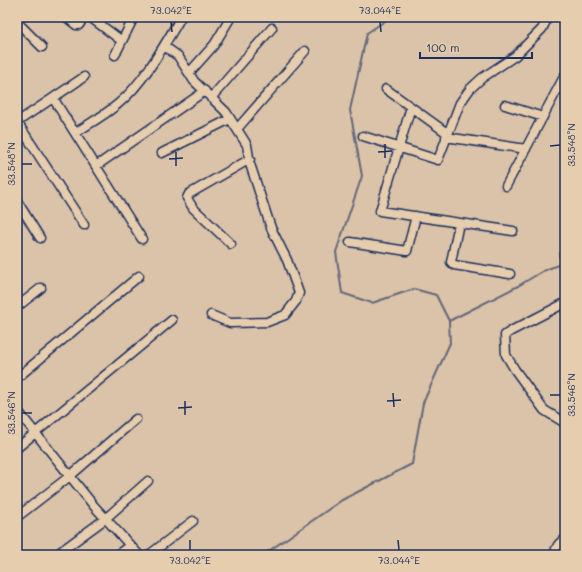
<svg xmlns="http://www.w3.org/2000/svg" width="582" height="572" viewBox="0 0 582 572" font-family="Mali,sans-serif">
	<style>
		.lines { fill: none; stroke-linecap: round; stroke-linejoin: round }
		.stream { stroke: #63677a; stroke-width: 2 }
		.minor-casing { stroke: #1b2f5e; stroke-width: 11 }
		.minor { stroke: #e6cdae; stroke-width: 8 }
		.ticks { fill: none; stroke: #1b2f5e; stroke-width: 1.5 }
		.neatline { fill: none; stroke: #1b2f5e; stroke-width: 1.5 }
		.ticks-label { font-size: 10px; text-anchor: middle; fill: #1b2f5e }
	</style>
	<rect width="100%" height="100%" fill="#dac3a9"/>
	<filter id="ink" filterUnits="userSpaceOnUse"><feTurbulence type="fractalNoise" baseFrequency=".025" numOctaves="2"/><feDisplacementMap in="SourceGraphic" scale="8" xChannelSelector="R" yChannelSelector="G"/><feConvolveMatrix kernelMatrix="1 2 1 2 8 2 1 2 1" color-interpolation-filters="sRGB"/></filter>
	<g filter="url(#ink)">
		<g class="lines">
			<path class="stream" d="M 449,321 L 518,286 L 543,271 L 558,265 L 565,268
				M 263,555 L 342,500 L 412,464 L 423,403 L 450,343 L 449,321 L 436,295 L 414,289 L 372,303 L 342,293 L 336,252 L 362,176 L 350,110 L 367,33 L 391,17"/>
			<defs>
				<path id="minor" d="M 66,17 L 76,25 L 79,25 L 84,17
					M 90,17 L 122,41
					M 17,22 L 42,47
					M 164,46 L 178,56 L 194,81 L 226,112 L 247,145 L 250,164 L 271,228 L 287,260 L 299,293 L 296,301 L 285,315 L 267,322 L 230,323 L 211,315
					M 115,55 L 134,17
					M 189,73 L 214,45 L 231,17
					M 386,89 L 447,133
					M 53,98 L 84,77
					M 211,98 L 272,28
					M 505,105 L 543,117
					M 411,107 L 380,211 L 513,231
					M 17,122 L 53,98 L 75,133 C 89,124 105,115 118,104 C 143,84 165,44 181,17
					M 17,122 L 84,225
					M 237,129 L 305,51
					M 75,133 L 142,239
					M 363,136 L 438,160 L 460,103 L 470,89 L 482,78 L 515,56 L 542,29 L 548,17
					M 446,137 L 526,149
					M 162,153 L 230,119
					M 96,166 L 205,91
					M 506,186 L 565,75
					M 17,201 L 40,238
					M 459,223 L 451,262 L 454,265 L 510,274
					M 350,242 L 407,251 L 416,216
					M 231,244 L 193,208 L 187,198 L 189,194 L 250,159
					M 564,255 L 565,254
					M 565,303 L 511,331 L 505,335 L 506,355 L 515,370 L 544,410 L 565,423
					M 17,307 L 41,288
					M 17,378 L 139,276
					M 17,410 L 94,506 L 139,555
					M 17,448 L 172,320
					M 17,517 L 70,476 L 136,419
					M 56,555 L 105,519 L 148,481
					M 117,555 L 129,546
					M 149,555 L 193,521
					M 554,555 C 556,548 558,542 565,540"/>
			</defs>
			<use href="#minor" class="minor-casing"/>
			<use href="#minor" class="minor"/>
		</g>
	</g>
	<path class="ticks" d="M 171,22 L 172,32M 380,22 L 381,32M 385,144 L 385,158M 550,146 L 560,145M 176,152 L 176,166M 378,152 L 392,151M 169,159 L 183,158M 22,164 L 32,164M 393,393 L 394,407M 550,395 L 560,395M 185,401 L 185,415M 387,401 L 401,400M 178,408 L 192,407M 22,413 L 32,413M 190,540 L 190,550M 398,540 L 399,550"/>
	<rect width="582" height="572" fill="none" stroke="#e6cdae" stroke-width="44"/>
	<path d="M420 52v6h112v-6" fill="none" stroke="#1b2f5e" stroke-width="2"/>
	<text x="426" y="52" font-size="12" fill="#1b2f5e" stroke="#e6cdae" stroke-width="3" paint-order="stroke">100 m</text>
	<rect x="22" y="22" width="538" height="528" class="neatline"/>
	<g class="ticks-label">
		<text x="171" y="14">73.042°E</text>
		<text x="380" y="14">73.044°E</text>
		<text transform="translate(571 145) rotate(-90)" y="4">33.548°N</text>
		<text transform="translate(11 164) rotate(-90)" y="4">33.548°N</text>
		<text transform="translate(571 395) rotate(-90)" y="4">33.546°N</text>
		<text transform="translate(11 413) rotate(-90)" y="4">33.546°N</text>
		<text x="190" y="564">73.042°E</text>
		<text x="399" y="564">73.044°E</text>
	</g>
</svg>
